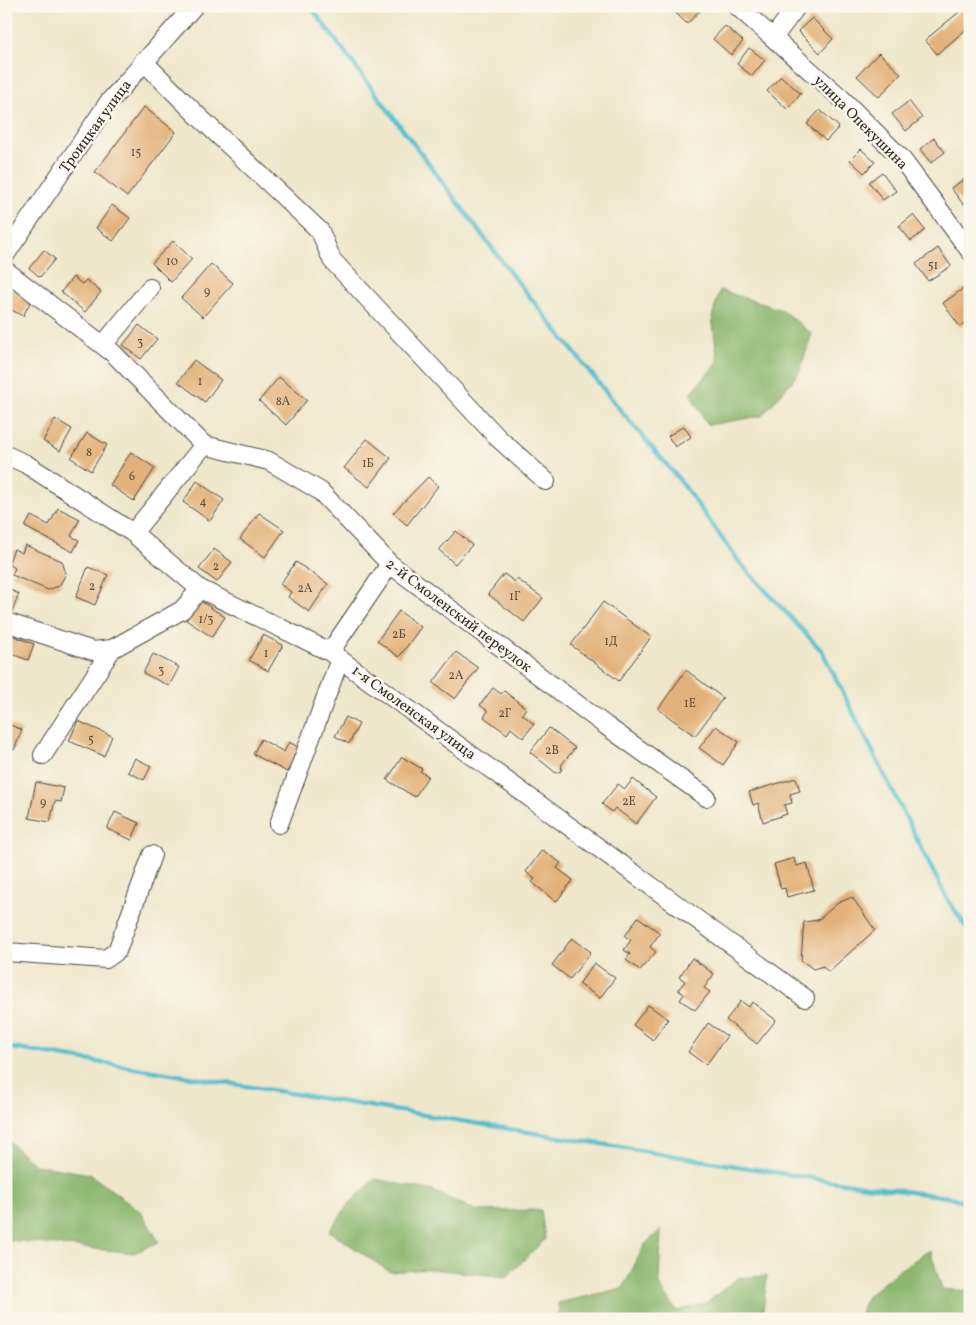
<svg xmlns="http://www.w3.org/2000/svg" width="976" height="1325" viewBox="0 0 976 1325" font-family="Vollkorn,serif">
	<style>
		.forest { fill: #8bb76e; stroke: #5b714c }
		.lines { fill: none; stroke-linecap: round; stroke-linejoin: round }
		.stream { stroke: #53bece; stroke-width: 4.5 }
		.building { fill: #e3b27b }
		.minor-casing { stroke: #484743; stroke-width: 20 }
		.minor { stroke: #fff; stroke-width: 18 }
		.labels { text-anchor: middle; stroke-width: 5; stroke-linejoin: round; paint-order: stroke }
		.number-label { font-size: 12px; fill: #594d3f }
		.street-label { font-size: 15px; fill: #2b2b2b; stroke: #fbf7ec }
	</style>
	<rect width="100%" height="100%" fill="#fbf7ec"/>
	<filter id="ink" filterUnits="userSpaceOnUse"><feTurbulence type="fractalNoise" baseFrequency=".02" numOctaves="2"/><feDisplacementMap in="SourceGraphic" scale="10" xChannelSelector="R" yChannelSelector="G"/><feConvolveMatrix kernelMatrix="1 2 1 2 8 2 1 2 1" color-interpolation-filters="sRGB"/></filter>
	<filter id="wash" filterUnits="userSpaceOnUse"><feTurbulence type="fractalNoise" baseFrequency=".0096" numOctaves="4" result="noise"/><feDisplacementMap in="SourceGraphic" scale="20" xChannelSelector="R" yChannelSelector="G"/><feGaussianBlur stdDeviation="1.12" result="paint"/><feColorMatrix in="noise" values="0 0 0 0 0 0 0 0 0 0 0 0 0 0 0 0 0 1.4 0 .05"/><feComposite in="paint" operator="in"/></filter>
	<g filter="url(#wash)">
		<rect width="100%" height="100%" fill="#efe7cb"/>
		<path class="forest" d="M 720,290 L 782,310 L 812,334 L 799,373 L 762,416 L 708,425 L 690,394 L 718,362 L 712,317 Z
			M 6,1139 L 35,1165 L 90,1174 L 141,1212 L 159,1242 L 134,1253 L 9,1240 L 6,1237 Z
			M 375,1179 L 433,1191 L 477,1211 L 541,1210 L 545,1239 L 507,1277 L 430,1269 L 390,1272 L 329,1231 L 349,1204 Z
			M 661,1230 L 659,1285 L 677,1311 L 706,1303 L 738,1278 L 767,1276 L 762,1319 L 559,1319 L 558,1303 L 623,1288 L 645,1244 Z
			M 930,1250 L 942,1289 L 970,1291 L 970,1319 L 858,1319 L 867,1296 L 898,1271 Z"/>
		<g class="lines">
			<path class="stream" d="M 310,6 L 513,276 L 622,412 L 682,483 L 740,563 L 822,651 L 946,897 L 970,933
				M 6,1047 L 823,1180 L 954,1198 L 970,1206"/>
		</g>
		<g id="blocks">
			<path class="building" d="M 679,6 L 704,6 L 687,24 L 674,11 Z
				M 964,8 L 970,14 L 970,26 L 937,54 L 925,40 Z
				M 812,18 L 833,39 L 820,53 L 798,31 Z
				M 725,26 L 743,41 L 731,55 L 713,39 Z
				M 749,48 L 765,60 L 752,76 L 737,64 Z
				M 879,53 L 901,74 L 879,97 L 857,76 Z
				M 781,76 L 801,94 L 787,109 L 767,91 Z
				M 909,101 L 922,118 L 906,131 L 892,114 Z
				M 144,107 L 176,132 L 127,197 L 95,172 Z
				M 820,110 L 839,127 L 826,141 L 807,124 Z
				M 934,138 L 945,152 L 931,163 L 920,149 Z
				M 861,149 L 875,162 L 864,173 L 850,160 Z
				M 882,172 L 896,191 L 883,200 L 869,182 Z
				M 969,176 L 970,200 L 963,204 L 951,188 Z
				M 112,205 L 130,218 L 113,241 L 96,228 Z
				M 913,215 L 925,230 L 911,241 L 899,226 Z
				M 173,241 L 192,259 L 171,282 L 152,263 Z
				M 938,248 L 951,266 L 928,281 L 916,264 Z
				M 44,250 L 55,259 L 40,277 L 29,268 Z
				M 211,264 L 233,283 L 203,317 L 181,298 Z
				M 73,277 L 82,284 L 86,280 L 101,292 L 85,312 L 61,292 Z
				M 6,285 L 32,299 L 23,316 L 6,307 Z
				M 964,288 L 970,296 L 970,319 L 960,327 L 943,303 Z
				M 139,325 L 157,339 L 141,359 L 123,345 Z
				M 194,360 L 221,380 L 205,402 L 178,382 Z
				M 279,377 L 307,400 L 286,425 L 259,401 Z
				M 55,419 L 72,429 L 60,451 L 43,441 Z
				M 684,426 L 691,437 L 675,447 L 668,436 Z
				M 87,433 L 107,445 L 91,471 L 71,458 Z
				M 367,439 L 391,458 L 369,487 L 344,468 Z
				M 131,452 L 155,468 L 134,501 L 110,485 Z
				M 428,477 L 438,486 L 407,525 L 393,513 Z
				M 197,481 L 224,500 L 210,521 L 183,502 Z
				M 58,508 L 80,519 L 71,536 L 79,540 L 73,552 L 25,527 L 31,516 L 49,525 Z
				M 259,513 L 284,530 L 265,557 L 240,539 Z
				M 456,531 L 472,545 L 455,564 L 439,550 Z
				M 25,545 L 62,561 L 66,574 L 59,586 L 48,590 L 12,575 L 15,568 L 8,564 L 14,549 L 22,553 Z
				M 214,549 L 232,562 L 217,582 L 199,569 Z
				M 296,562 L 328,584 L 309,612 L 288,597 L 291,592 L 280,584 Z
				M 88,567 L 108,575 L 95,605 L 76,597 Z
				M 504,574 L 515,582 L 517,579 L 543,598 L 524,622 L 488,594 Z
				M 6,588 L 19,594 L 11,614 L 6,612 Z
				M 199,600 L 225,617 L 212,637 L 186,620 Z
				M 603,602 L 651,637 L 619,681 L 571,645 Z
				M 399,611 L 421,627 L 399,657 L 377,641 Z
				M 6,633 L 34,644 L 28,660 L 6,652 Z
				M 263,635 L 283,645 L 268,671 L 249,660 Z
				M 456,652 L 478,668 L 455,699 L 433,683 Z
				M 153,654 L 179,667 L 169,686 L 143,673 Z
				M 686,670 L 723,698 L 695,736 L 658,709 Z
				M 493,688 L 501,694 L 504,691 L 526,708 L 522,714 L 534,724 L 523,738 L 511,728 L 507,734 L 484,717 L 488,711 L 480,705 Z
				M 346,717 L 359,724 L 349,744 L 335,736 Z
				M 78,721 L 112,736 L 104,756 L 69,741 Z
				M 6,723 L 22,730 L 14,750 L 6,747 Z
				M 716,726 L 739,742 L 723,765 L 699,748 Z
				M 549,728 L 575,748 L 562,764 L 561,771 L 556,773 L 530,752 Z
				M 261,739 L 284,752 L 289,742 L 300,748 L 287,772 L 253,754 Z
				M 402,757 L 422,769 L 420,771 L 428,776 L 415,797 L 387,780 Z
				M 135,758 L 151,766 L 144,780 L 128,772 Z
				M 796,778 L 800,791 L 790,794 L 792,803 L 784,805 L 787,814 L 763,822 L 758,803 L 753,805 L 749,792 Z
				M 633,779 L 656,797 L 636,824 L 615,808 L 612,812 L 602,804 L 618,784 L 625,789 Z
				M 36,782 L 64,788 L 61,802 L 55,801 L 50,822 L 29,818 Z
				M 115,812 L 139,823 L 132,840 L 107,829 Z
				M 542,850 L 561,863 L 557,868 L 573,880 L 556,902 L 532,882 L 535,879 L 526,872 Z
				M 794,858 L 796,866 L 807,863 L 814,890 L 787,897 L 785,888 L 781,889 L 774,864 Z
				M 852,897 L 875,930 L 828,972 L 823,966 L 813,969 L 801,960 L 804,922 L 818,920 L 838,903 Z
				M 638,917 L 660,933 L 650,947 L 656,952 L 640,970 L 626,960 L 630,954 L 624,950 L 631,940 L 625,936 Z
				M 572,938 L 591,952 L 570,979 L 552,965 Z
				M 692,958 L 714,974 L 704,988 L 710,992 L 695,1010 L 680,1000 L 684,994 L 678,990 L 685,981 L 679,977 Z
				M 594,963 L 615,978 L 600,998 L 579,984 Z
				M 741,1001 L 749,1007 L 752,1002 L 776,1020 L 757,1044 L 726,1020 Z
				M 648,1005 L 668,1019 L 653,1040 L 633,1025 Z
				M 708,1023 L 727,1036 L 706,1065 L 688,1052 Z"/>
		</g>
	</g>
	<g filter="url(#ink)">
		<use href="#blocks" fill-opacity="0" stroke="#484743" stroke-width="1"/>
		<g class="lines">
			<defs>
				<path id="minor" d="M 737,6 L 841,98 L 901,158 L 970,251
					M 773,38 L 797,6
					M 143,61 L 196,114 L 320,231 L 332,260 L 498,438 L 546,481
					M 6,254 L 108,103 L 194,6
					M 6,271 L 113,353 L 204,445 L 269,461 L 320,491 L 390,564 L 605,725 L 706,797
					M 103,345 L 150,288
					M 6,455 L 26,464 L 133,533 L 200,589 L 330,652 L 805,998
					M 133,533 L 204,445
					M 6,622 L 93,651 L 112,649 L 182,610 L 200,589
					M 330,652 L 390,564
					M 43,755 L 112,649
					M 279,824 L 340,659
					M 6,952 L 106,959 L 117,951 L 152,855"/>
			</defs>
			<use href="#minor" class="minor-casing"/>
			<use href="#minor" class="minor"/>
		</g>
	</g>
	<g class="labels">
		<g class="number-label">
			<text x="136" y="156">15</text>
			<text x="172" y="265">10</text>
			<text x="933" y="269">51</text>
			<text x="207" y="295">9</text>
			<text x="140" y="346">3</text>
			<text x="200" y="385">1</text>
			<text x="283" y="405">8А</text>
			<text x="89" y="456">8</text>
			<text x="368" y="467">1Б</text>
			<text x="132" y="480">6</text>
			<text x="203" y="505">4</text>
			<text x="216" y="570">2</text>
			<text x="92" y="590">2</text>
			<text x="305" y="592">2А</text>
			<text x="515" y="600">1Г</text>
			<text x="206" y="623">1/3</text>
			<text x="399" y="638">2Б</text>
			<text x="611" y="645">1Д</text>
			<text x="266" y="657">1</text>
			<text x="161" y="674">3</text>
			<text x="456" y="679">2А</text>
			<text x="690" y="707">1Е</text>
			<text x="505" y="717">2Г</text>
			<text x="91" y="743">5</text>
			<text x="552" y="754">2В</text>
			<text x="629" y="805">2Е</text>
			<text x="43" y="806">9</text>
		</g>
		<g class="street-label">
			<text transform="translate(861 122) rotate(45)" y="5">улица Опекушина</text>
			<text transform="translate(95 126) rotate(-54)" y="5">Троицкая улица</text>
			<text transform="translate(459 615) rotate(37)" y="5">2-й Смоленский переулок</text>
			<text transform="translate(414 712) rotate(36)" y="5">1-я Смоленская улица</text>
		</g>
	</g>
	<rect width="976" height="1325" fill="none" stroke="#fbf7ec" stroke-width="25"/>
</svg>
